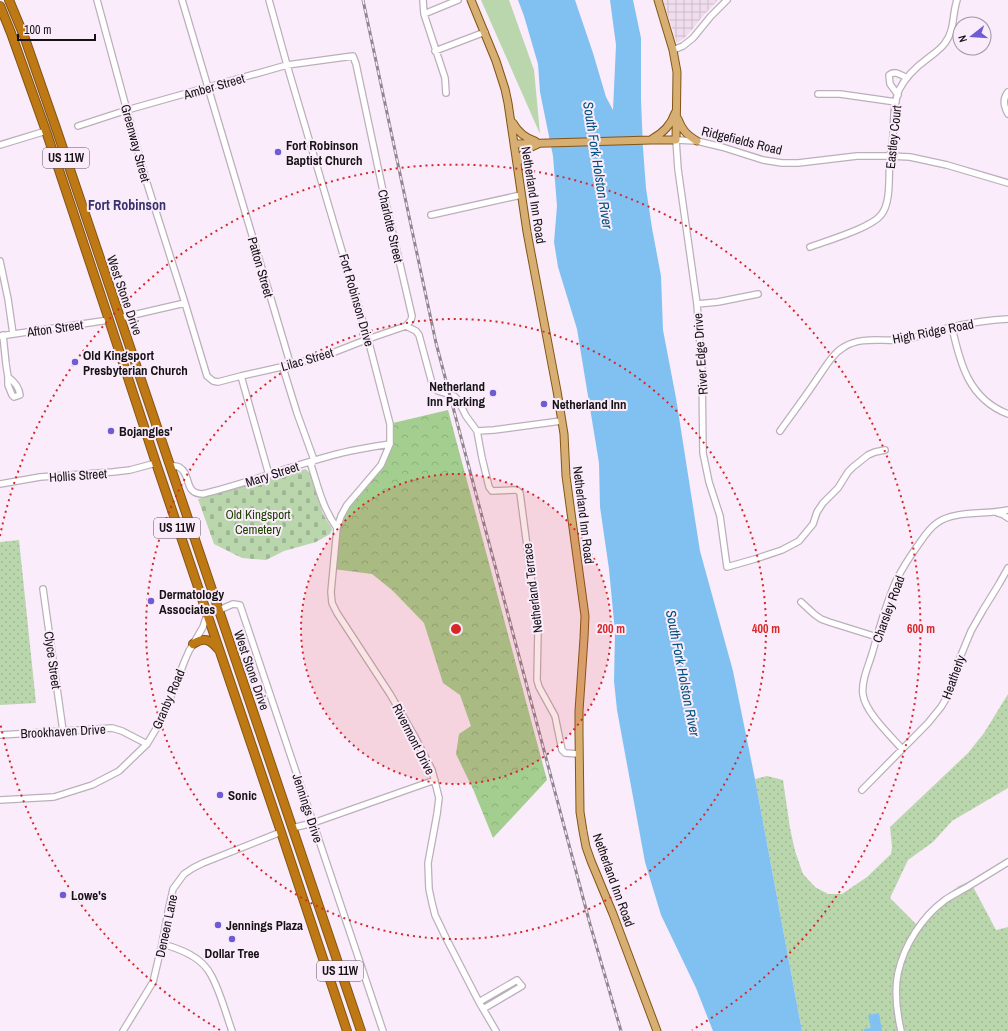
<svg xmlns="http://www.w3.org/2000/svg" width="1008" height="1031" viewBox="0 0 1008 1031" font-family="'Archivo Narrow',sans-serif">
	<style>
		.industrial { fill: url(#industrial-grid) }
		.grass { fill: url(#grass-dots) }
		.forest { fill: url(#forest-crowns) }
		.cemetery { fill: url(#cemetery-stones) }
		.green { fill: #bad6ad }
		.water { fill: #81c1f2 }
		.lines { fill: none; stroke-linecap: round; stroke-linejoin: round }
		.minor-casing { stroke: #bcafbc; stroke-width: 8 }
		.major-casing { stroke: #835515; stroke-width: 9 }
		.highway-casing { stroke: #835515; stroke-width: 10 }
		.minor { stroke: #fff; stroke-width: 5.5 }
		.major { stroke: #d8af72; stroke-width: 7 }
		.highway { stroke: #be7914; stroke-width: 8 }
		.rail-casing { stroke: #8f868f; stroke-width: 3 }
		.rail { stroke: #faecfa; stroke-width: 1.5; stroke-dasharray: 4.5; stroke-linecap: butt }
		.ring { fill: none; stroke: #d62828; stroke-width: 2; stroke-dasharray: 2 4 }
		.poi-dot { fill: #6d5cd6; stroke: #faecfa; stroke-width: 1.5 }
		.labels { text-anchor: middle; stroke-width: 4; stroke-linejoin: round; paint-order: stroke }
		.shield { fill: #faecfa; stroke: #5a535a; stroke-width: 1 }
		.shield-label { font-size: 12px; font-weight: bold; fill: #161216 }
		.street-label { font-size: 13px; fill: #161216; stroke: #faecfa }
		.poi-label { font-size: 13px; font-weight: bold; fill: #161216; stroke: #faecfa; text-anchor: start }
		.park-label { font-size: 13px; fill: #1b4200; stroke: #faecfa }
		.water-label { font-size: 14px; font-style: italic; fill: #00517e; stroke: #faecfa }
		.neighbourhood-label { font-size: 14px; font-weight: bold; fill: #37316d; stroke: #faecfa }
		.centre { fill: #d62828; stroke: #faecfa; stroke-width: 2 }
		.ring-label { font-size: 12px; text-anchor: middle; font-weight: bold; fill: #d62828; stroke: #faecfa; stroke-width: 4; stroke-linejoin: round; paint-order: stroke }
	</style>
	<defs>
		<pattern id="industrial-grid" width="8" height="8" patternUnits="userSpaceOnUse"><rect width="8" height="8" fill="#efddee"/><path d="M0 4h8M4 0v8" fill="none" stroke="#ccbdcb"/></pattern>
		<pattern id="grass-dots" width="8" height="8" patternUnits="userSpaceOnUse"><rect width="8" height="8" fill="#bad6ad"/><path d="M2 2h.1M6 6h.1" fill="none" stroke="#9fb794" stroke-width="1.8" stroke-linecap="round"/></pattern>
		<pattern id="forest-crowns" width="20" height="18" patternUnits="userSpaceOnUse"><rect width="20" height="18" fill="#a3ce8f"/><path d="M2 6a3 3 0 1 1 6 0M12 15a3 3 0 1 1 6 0" fill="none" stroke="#8cb07b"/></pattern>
		<pattern id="cemetery-stones" width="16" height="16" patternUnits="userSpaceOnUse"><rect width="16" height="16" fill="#bad6ad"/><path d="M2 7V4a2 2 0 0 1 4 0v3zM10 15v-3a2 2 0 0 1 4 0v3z" fill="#9fb794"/></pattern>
	</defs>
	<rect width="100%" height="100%" fill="#faecfa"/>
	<path class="industrial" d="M 663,0 L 718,0 L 703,16 L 691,31 L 682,40 L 677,43 Z"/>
	<path class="grass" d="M 19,540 L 36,703 L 0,705 L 0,542 Z
		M 1008,694 L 1008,788 L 952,821 L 933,842 L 908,860 L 890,898 L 916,924 L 941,899 L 959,886 L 970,881 L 996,930 L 1008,927 L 1008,1031 L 802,1031 L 755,779 L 767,776 L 783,780 L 790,828 L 795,851 L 803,874 L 815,887 L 828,894 L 842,894 L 867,877 L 891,854 L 892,847 L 890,827 L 968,753 L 984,733 Z"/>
	<path class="forest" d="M 448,410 L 547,780 L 493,838 L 473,789 L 456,754 L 459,734 L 471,726 L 460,695 L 443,683 L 424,623 L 392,590 L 372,574 L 333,569 L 341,516 L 381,465 L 390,444 L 393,423 Z"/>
	<path class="cemetery" d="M 305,469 L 310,473 L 323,514 L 332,529 L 330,534 L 316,542 L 284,551 L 266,560 L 242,558 L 214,544 L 198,499 Z"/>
	<path class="green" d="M 481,0 L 509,0 L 534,70 L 540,134 Z"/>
	<path class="water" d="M 518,0 L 575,0 L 593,53 L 606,97 L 613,110 L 616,45 L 610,0 L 633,0 L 641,38 L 641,100 L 643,148 L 646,188 L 652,228 L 661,276 L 663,330 L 676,398 L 700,551 L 733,671 L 755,779 L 802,1031 L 713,1031 L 696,988 L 661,915 L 645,862 L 617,710 L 614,681 L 615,632 L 609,569 L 600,507 L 599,463 L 577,329 L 558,267 L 554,242 L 557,206 L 553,156 L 540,92 L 538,64 L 524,16 Z
		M 879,1013 L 882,1031 L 864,1031 L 864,1029 L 871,1028 L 868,1015 Z"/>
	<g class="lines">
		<defs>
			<path id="minor" d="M 97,0 L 145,177 L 185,303 L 207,376 L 213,381 L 218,382 L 241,376 L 290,365 L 327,355 L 368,339 L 406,326
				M 182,0 L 288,356 L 290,365 L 284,371 L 297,413 L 314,460 L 311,465 C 318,487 323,509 337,528
				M 269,0 L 287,65 L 368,339 L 390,424 L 390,444 L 381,465 L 347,505 L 341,516 L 337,528 L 331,592 L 332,603 L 337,613 L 390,694 L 415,737 L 432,770 L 439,798 L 437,814 L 428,863 L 429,889 L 432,903 L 435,915 L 446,938 L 479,1002 L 496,1031
				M 423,0 L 424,14 L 445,78 L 446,93
				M 424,14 L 458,0
				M 673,50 L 683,46 L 693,38 L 711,16 L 727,0
				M 435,51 L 485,32
				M 1008,92 C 1002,100 1004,106 1008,114
				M 818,94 L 840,94 L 896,102
				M 898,95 L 890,84 L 889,75 C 895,70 901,75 907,78
				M 78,126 L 127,110 L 287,65 L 353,56 L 356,64 L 383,191 L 412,316 L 411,320 L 406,326 L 416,331 L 419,335 L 433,387 L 438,391 L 454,396 L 458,400 L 466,416 L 477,431 L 494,430 L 561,421
				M 0,145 L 46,131
				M 431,215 L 521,195
				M 810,247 C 826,241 871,228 881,215 C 892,202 888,173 890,156 C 891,149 893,143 893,135 C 894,121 893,104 899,90 C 905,78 916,67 927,59 C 933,54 940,50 945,43 C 955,30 952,15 957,0
				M 0,261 L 8,299 L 13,334
				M 697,304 L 718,302 L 758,294
				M 120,318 L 185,303
				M 952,327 C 960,364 969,399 1008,414
				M 3,335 L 6,364 L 8,377 L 8,385 L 12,395 L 14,397 L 20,395 C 19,387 15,382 8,377
				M 0,336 L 109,320
				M 241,376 L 269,475
				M 477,431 L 482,458 L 489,487 L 492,491 L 515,490 L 517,490 L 520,493 L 538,630 L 537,680 L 539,687 L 555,716 L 562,750 L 565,753 L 579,754
				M 780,431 C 792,414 805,397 817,379 C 825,368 832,354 844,347 C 863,335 887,343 907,339 C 922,336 936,331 951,327 C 969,323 989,320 1008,319
				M 885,450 L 875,452 L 868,455 L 853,467 L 848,472 L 838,488 L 823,503 L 817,512 L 813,524 L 799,541 L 782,550 L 755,559 L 727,567 L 720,516 L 709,482 L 703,453 L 702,371 L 697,304 L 678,169 L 676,140 L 697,141 L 722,147 L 763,160 L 782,163 L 798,163 L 857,156 L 890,156 L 910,157 L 947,165 L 1008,183
				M 170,465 C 172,466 177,466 179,467 C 192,474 183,494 203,494 C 253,482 300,462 350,451 C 363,448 377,446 390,444
				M 0,484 L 40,477 L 113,472 L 130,470 L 156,463
				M 998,513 L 1002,514 L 1008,518
				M 43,589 L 63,731
				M 801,602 L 814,614 L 821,619 L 829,622 L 877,637
				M 219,610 L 233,604 L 240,605 L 383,1031
				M 0,735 L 112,728 L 122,731 L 147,744
				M 902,749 C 890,735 866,713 863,695 C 861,682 868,667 872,654 C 879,630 886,602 897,579 C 902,569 909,558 916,548 C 922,540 928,529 937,523 C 954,510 987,515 1008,510
				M 862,790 L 928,723 L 941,707 L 950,692 L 959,660 L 971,631 L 983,610 L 999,584 L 1008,568
				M 0,800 L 54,797 L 92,785 L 119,771 L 147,744 L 162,719 L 185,660 L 189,651 L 203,627 L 207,615
				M 292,828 L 313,823 L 435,780
				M 162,944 C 181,949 202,957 211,975 C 220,991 226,1014 232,1031
				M 479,1002 L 517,980 L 522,986 L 483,1009
				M 123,1031 L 153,982 L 162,944 L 169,907 L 173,889 L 184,874 L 193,868 L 203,863 L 281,832
				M 901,1031 C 897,1013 894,992 898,973 C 904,945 922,917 945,900 C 952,895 961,891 969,886 C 982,878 995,870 1008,862"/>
			<path id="major" d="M 471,0 L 496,61 L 505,89 L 508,103 L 527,232 L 557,391 L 564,434 L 566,476 L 585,616 L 584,638 L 579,711 L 579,733 L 580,812 L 583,831 L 586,847 L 591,861 L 613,914 L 657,1031
				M 678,119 C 682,130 687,135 697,141
				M 513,123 C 518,132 525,138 535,141
				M 652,139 C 663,133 671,125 675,113
				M 514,144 L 651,140 L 676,140 L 677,72 L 673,50 L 658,0
				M 517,164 C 521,154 527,148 538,144"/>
			<path id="highway" d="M 9,0 L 24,36 L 56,128 L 361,1031
				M 0,6 L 11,33 L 46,131 L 109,320 L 156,463 L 281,832 L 347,1031
				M 193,644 C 204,637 210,639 218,649"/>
		</defs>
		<use href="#minor" class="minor-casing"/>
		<use href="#major" class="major-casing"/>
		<use href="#highway" class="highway-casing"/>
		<use href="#minor" class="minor"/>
		<use href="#major" class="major"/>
		<use href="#highway" class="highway"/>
		<defs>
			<path id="rail" d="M 363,0 L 436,343 L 590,924 L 621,1031"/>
		</defs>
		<use href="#rail" class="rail-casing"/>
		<use href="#rail" class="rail"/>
	</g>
	<circle cx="456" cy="629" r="155" fill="#d62828" fill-opacity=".12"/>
	<g class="ring">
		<circle cx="456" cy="629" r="155"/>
		<circle cx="456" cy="629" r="310"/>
		<path d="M220 1030A465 465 0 0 1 0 722M0 536A465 465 0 1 1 692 1030"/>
	</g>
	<g class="poi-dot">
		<circle cx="278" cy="152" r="4"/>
		<circle cx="75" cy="362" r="4"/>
		<circle cx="493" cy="393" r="4"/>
		<circle cx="544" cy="404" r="4"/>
		<circle cx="111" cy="431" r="4"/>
		<circle cx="151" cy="601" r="4"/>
		<circle cx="220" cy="795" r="4"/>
		<circle cx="63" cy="895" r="4"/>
		<circle cx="218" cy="925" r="4"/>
		<circle cx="232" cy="939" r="4"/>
	</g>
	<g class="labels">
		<g class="shield">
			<rect x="43" y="148" width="46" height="20" rx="3"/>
			<rect x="154" y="518" width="46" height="20" rx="3"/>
			<rect x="317" y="961" width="46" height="20" rx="3"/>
		</g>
		<g class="shield-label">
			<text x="66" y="162">US 11W</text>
			<text x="177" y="532">US 11W</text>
			<text x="340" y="975">US 11W</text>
		</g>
		<g class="street-label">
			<text transform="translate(214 86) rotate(-16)" y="5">Amber Street</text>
			<text transform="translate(893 137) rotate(-84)" y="5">Eastley Court</text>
			<text transform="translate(742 140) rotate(14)" y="5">Ridgefields Road</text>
			<text transform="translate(136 143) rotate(75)" y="5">Greenway Street</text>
			<text transform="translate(534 195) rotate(81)" y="5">Netherland Inn Road</text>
			<text transform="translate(391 226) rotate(77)" y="5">Charlotte Street</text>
			<text transform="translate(261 267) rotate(74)" y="5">Patton Street</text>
			<text transform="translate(125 295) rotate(71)" y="5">West Stone Drive</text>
			<text transform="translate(357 300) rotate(74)" y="5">Fort Robinson Drive</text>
			<text transform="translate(55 328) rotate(-8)" y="5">Afton Street</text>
			<text transform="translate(933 331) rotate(-11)" y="5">High Ridge Road</text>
			<text transform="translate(700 354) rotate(-94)" y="5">River Edge Drive</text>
			<text transform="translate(307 359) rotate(-16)" y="5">Lilac Street</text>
			<text transform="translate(272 474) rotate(-18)" y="5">Mary Street</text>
			<text transform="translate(78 475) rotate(-4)" y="5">Hollis Street</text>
			<text transform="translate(584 515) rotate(83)" y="5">Netherland Inn Road</text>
			<text transform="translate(532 588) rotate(-97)" y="5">Netherland Terrace</text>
			<text transform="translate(888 609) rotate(-70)" y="5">Charsley Road</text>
			<text transform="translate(53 660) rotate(82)" y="5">Clyce Street</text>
			<text transform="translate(252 670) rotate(71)" y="5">West Stone Drive</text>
			<text transform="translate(953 677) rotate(-70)" y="5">Heatherly</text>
			<text transform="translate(168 699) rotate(-67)" y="5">Granby Road</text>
			<text transform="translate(63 731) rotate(-3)" y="5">Brookhaven Drive</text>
			<text transform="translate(414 739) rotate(63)" y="5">Rivermont Drive</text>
			<text transform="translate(308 808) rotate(72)" y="5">Jennings Drive</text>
			<text transform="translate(614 880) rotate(70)" y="5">Netherland Inn Road</text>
			<text transform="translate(166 926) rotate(-78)" y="5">Deneen Lane</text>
		</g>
		<g class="poi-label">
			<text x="286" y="150">Fort Robinson<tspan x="286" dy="15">Baptist Church</tspan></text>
			<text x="83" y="360">Old Kingsport<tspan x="83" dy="15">Presbyterian Church</tspan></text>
			<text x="485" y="391" text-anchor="end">Netherland<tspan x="485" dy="15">Inn Parking</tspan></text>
			<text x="552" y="409">Netherland Inn</text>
			<text x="119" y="436">Bojangles'</text>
			<text x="159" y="599">Dermatology<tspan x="159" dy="15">Associates</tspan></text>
			<text x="228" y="800">Sonic</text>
			<text x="71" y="900">Lowe's</text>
			<text x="226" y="930">Jennings Plaza</text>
			<text x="232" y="958" text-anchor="middle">Dollar Tree</text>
		</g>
		<g class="park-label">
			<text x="258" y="519">Old Kingsport<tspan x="258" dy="15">Cemetery</tspan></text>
		</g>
		<g class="water-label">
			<text transform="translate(598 165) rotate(81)" y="5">South Fork Holston River</text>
			<text transform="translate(683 673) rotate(79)" y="5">South Fork Holston River</text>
		</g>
		<g class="neighbourhood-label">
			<text x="127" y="210">Fort Robinson</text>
		</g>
	</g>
	<circle cx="456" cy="629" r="6" class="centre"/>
	<g class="ring-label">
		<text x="611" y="633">200 m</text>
		<text x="766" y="633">400 m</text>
		<text x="921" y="633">600 m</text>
	</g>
	<g transform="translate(972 36) rotate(253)"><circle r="19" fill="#faecfa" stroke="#9f959f"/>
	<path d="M0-3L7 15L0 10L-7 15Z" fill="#6d5cd6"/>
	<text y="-6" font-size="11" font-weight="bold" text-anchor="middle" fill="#161216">N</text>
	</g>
	<path d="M18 34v6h77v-6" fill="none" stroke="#161216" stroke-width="2"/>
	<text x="24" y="34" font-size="12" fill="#161216" stroke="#faecfa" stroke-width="3" paint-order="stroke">100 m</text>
</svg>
